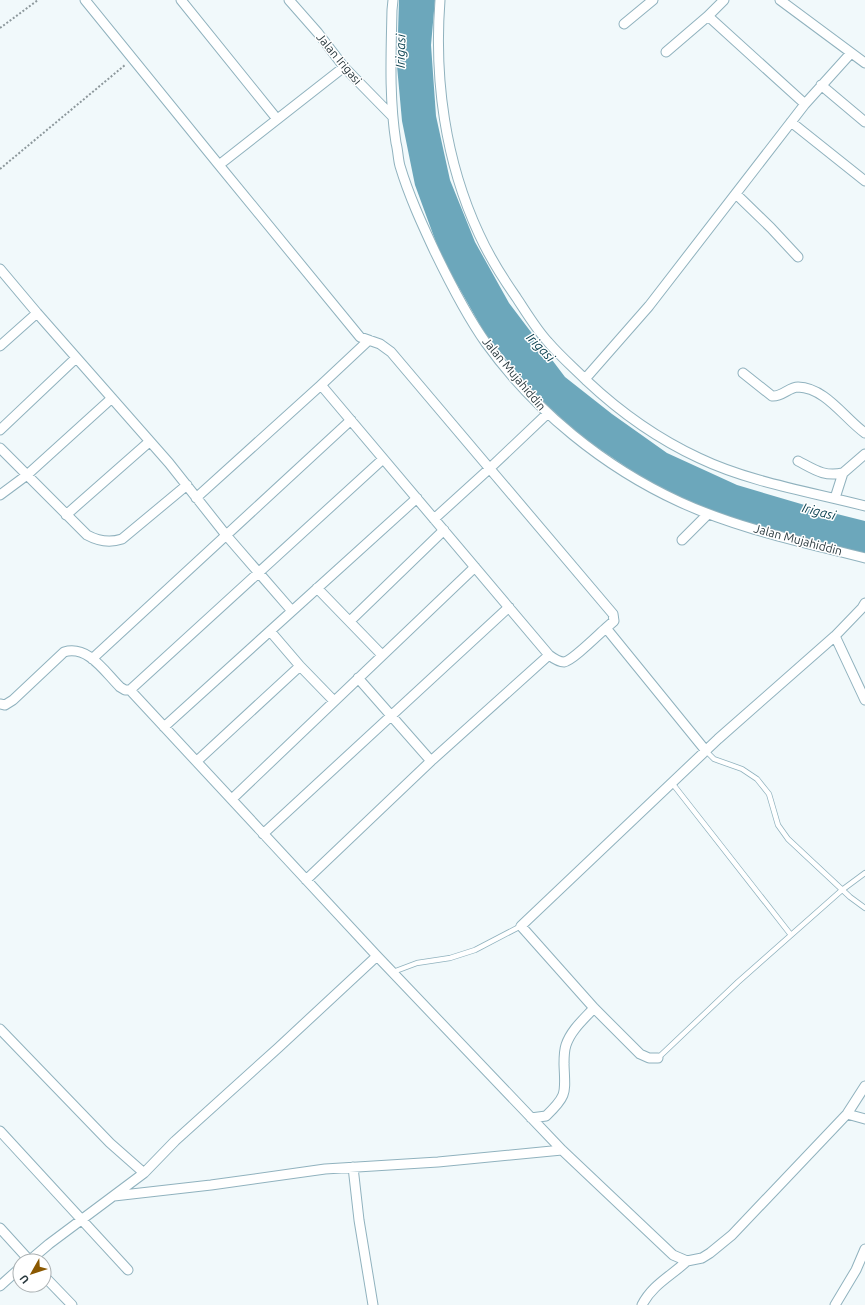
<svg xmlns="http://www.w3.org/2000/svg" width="865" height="1305" viewBox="0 0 865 1305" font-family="Ubuntu,sans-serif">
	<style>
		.water { fill: #6ca7bb }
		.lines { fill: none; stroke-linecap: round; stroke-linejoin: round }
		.lane-casing { stroke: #90b2be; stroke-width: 6 }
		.street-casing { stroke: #90b2be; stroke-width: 11 }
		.path { stroke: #8d989c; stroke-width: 2; stroke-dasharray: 2 2; stroke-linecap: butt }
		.lane { stroke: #fff; stroke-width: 4.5 }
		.street { stroke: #fff; stroke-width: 9 }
		.labels { text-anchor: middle; stroke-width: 3; stroke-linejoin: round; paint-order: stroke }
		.street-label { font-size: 12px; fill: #2a393e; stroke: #fff }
		.water-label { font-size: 13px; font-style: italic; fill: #043c4b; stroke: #fff }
	</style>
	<rect width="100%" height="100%" fill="#f1f9fb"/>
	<path class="water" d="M 399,0 L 435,0 L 431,45 L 436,116 L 450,180 L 475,242 L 509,303 L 565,377 L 612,414 L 667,453 L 737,485 L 825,511 L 865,521 L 865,555 L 714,514 L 657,488 L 579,435 L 532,391 L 484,332 L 441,256 L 415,185 L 402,121 L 397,66 Z"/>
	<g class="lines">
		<defs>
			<path id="lane" d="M 706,751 L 714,759 L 742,769 L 757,779 L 769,794 L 778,825 L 788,839 L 850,897 L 865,908
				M 672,783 L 791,935
				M 393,972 L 417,963 L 450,958 L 475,950 L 521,926
				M 658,1058 L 738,982 L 842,890 L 865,873"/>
			<path id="street" d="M 85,0 L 219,165 L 344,67
				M 181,0 L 277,119
				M 289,0 L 318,33 L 344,67 L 392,116
				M 393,0 L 392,10 C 391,56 389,97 396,143 C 398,150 398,159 400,166 C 409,196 422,224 435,252 C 450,283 466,315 486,343 C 535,411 604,467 680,502 C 739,529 803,542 865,558
				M 440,0 C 434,79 445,161 479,234 C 489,256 502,277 516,297 C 526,312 536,329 548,342 C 560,356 574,368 587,381 C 620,412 658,439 699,458 C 749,482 811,492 865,506
				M 724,0 L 708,16 L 805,104 L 851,53
				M 780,0 L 865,63
				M 624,24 L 653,0
				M 666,52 L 708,16
				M 821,85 L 865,122
				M 791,122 L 865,181
				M 219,165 L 360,337 L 380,344 L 391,352 L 613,614 L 614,621 L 606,628 L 706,751
				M 736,194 L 771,228 L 798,257
				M 0,269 L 37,313 L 169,463 L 226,535 L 292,611
				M 369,340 L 321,385 L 549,655
				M 0,346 L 37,313
				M 743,373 L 772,396 C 782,397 789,387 798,387 C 826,388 844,418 865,433
				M 585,379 L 649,306 L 805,104
				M 0,430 L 76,358
				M 0,448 L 87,535 C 98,541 110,543 122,539 L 187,485
				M 798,461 C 815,470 824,477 843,473
				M 0,495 L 27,475 L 112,398
				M 196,498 L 321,385
				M 835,498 L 843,473 L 865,454
				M 66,515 L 149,442
				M 434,519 L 489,469 L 548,413
				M 682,540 L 708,514
				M 317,588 L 382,655
				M 350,621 L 444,530
				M 270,631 L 300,666 L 334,701
				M 835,636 L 865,700
				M 92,659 L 351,420
				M 358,678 L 431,761
				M 130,690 L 377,956 L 562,1150 L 673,1255 L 687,1261 L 702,1258 L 710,1253 L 732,1235 L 847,1114 L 865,1086
				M 0,704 L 5,705 L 13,700 L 64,652 C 88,645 104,671 120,687 L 125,690 L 130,690 L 383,459
				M 164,727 L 417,498
				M 197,761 L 300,666
				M 232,799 L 475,567
				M 263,834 L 509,607
				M 306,880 L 431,761 L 549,655 C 553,658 559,662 564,662 C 572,661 599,634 606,628
				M 0,1029 L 110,1143 L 144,1173
				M 658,1058 L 649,1058 L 640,1054 L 594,1008 L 521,926 L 718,739 L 835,636 L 862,608 L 865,603
				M 847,1114 L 865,1119
				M 531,1118 L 546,1116 C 568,1095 565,1093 564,1064 C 564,1058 564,1051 566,1045 C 571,1030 584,1019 594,1008
				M 0,1131 L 128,1270
				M 353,1167 L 359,1220 L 373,1305
				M 114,1196 L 211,1185 L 325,1169 L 438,1162 L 562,1150
				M 0,1228 L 30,1261
				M 29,1261 L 49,1244 L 144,1173 L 175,1141 L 278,1048 L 377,956
				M 44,1276 L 72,1305
				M 0,1286 L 20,1268
				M 642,1305 C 652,1285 671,1276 687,1261
				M 835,1305 L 856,1270 L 865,1249"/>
		</defs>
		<use href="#lane" class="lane-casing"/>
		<use href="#street" class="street-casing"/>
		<path class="path" d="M 0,28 L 38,0
			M 0,169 L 125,65"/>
		<use href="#lane" class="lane"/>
		<use href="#street" class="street"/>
	</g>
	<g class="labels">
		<g class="street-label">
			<text transform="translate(339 59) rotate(50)" y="4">Jalan Irigasi</text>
			<text transform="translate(514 374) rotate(50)" y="4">Jalan Mujahiddin</text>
			<text transform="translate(798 540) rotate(15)" y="4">Jalan Mujahiddin</text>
		</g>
		<g class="water-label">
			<text transform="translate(400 51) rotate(-89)" y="5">Irigasi</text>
			<text transform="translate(541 347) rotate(46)" y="5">Irigasi</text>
			<text transform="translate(819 511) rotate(14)" y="5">Irigasi</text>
		</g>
	</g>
	<g transform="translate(32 1273) rotate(231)"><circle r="19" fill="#ffffff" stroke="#aab0b2"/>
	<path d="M0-3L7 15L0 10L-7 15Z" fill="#8a5801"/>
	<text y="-6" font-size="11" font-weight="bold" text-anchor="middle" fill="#2a393e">U</text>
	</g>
</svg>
